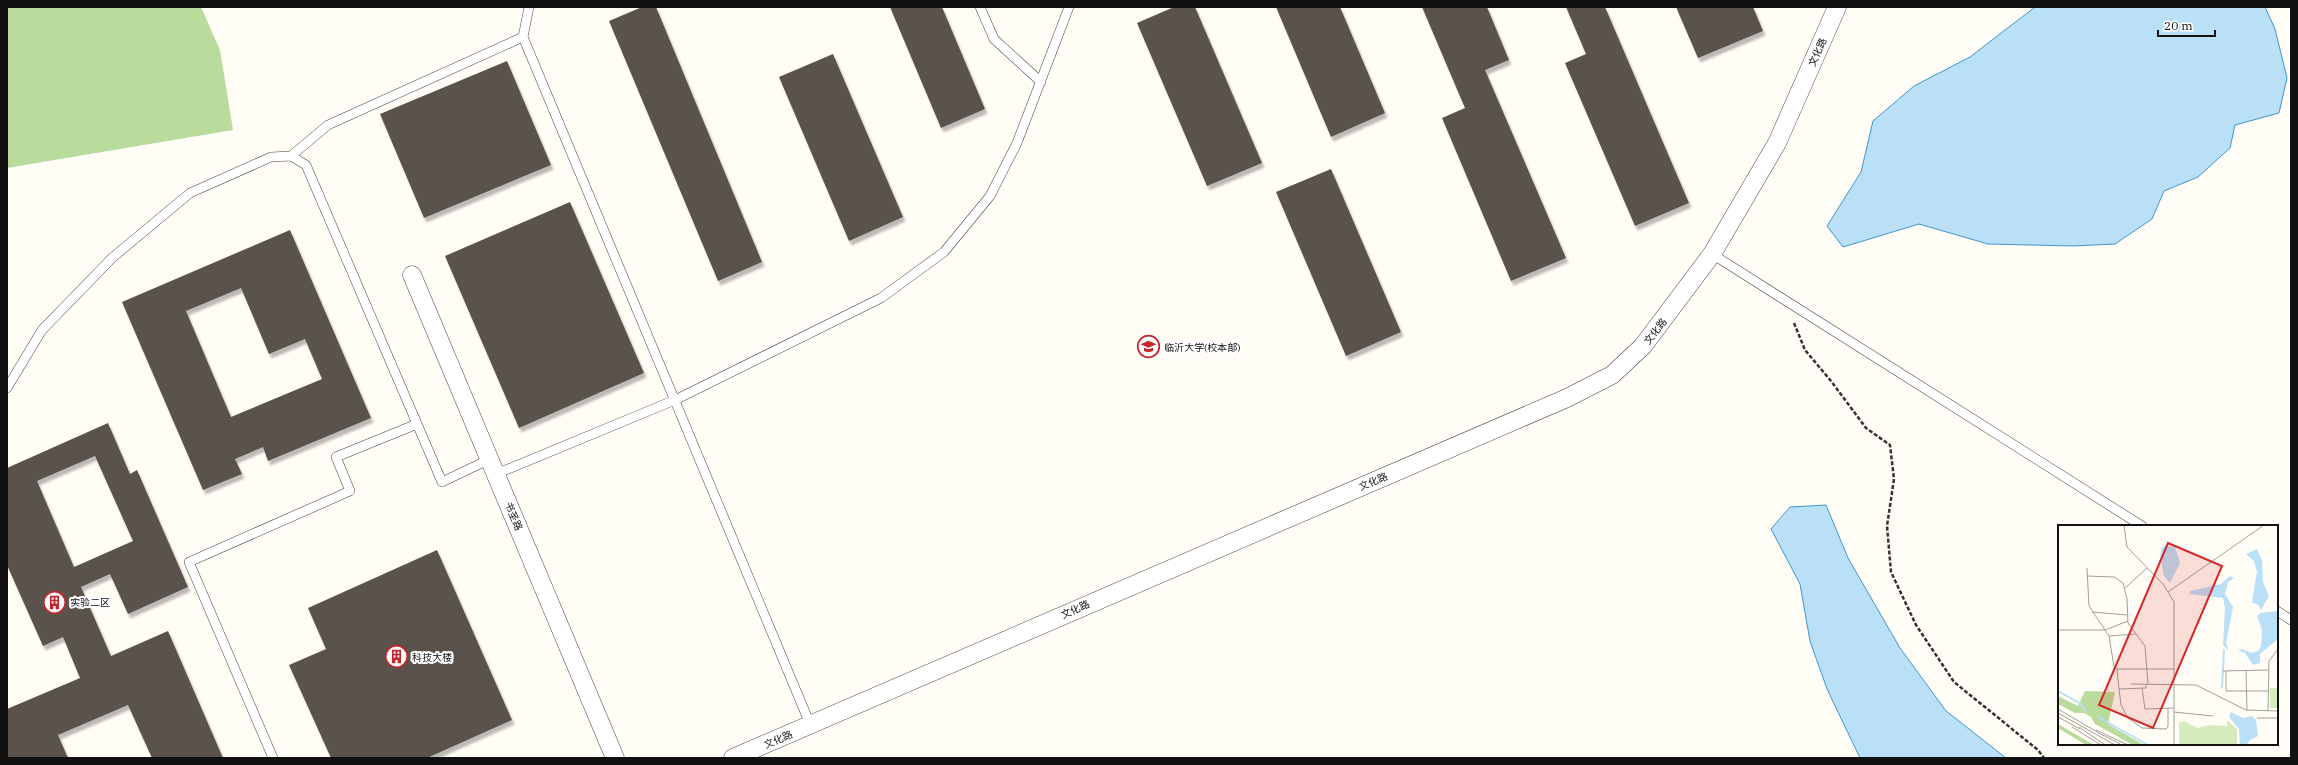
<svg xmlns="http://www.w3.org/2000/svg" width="2298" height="765" viewBox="0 0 2298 765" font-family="'IBM Plex Serif','Noto Sans SC',serif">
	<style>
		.forest { fill: #b9dc9c }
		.water { fill: #b9e0f7; stroke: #3f96cf }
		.building { fill: #5a524d; fill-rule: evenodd; filter: url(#shadow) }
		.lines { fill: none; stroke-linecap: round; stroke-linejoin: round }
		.lane-casing { stroke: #444; stroke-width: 10 }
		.street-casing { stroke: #444; stroke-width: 19 }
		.path { stroke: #333; stroke-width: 2.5; stroke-dasharray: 4 2; stroke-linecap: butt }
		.lane { stroke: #fff; stroke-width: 9 }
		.street { stroke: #fff; stroke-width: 18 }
		.labels { text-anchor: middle; stroke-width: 4; stroke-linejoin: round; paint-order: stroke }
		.street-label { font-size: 10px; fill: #111; stroke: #fff }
		.poi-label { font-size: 10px; fill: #111; stroke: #fff; text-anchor: start }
		.inset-river { fill: none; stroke: #b9e0f7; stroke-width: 2 }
		.inset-road { fill: none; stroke: #a09f9a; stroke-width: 1 }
		.view { fill: #d62828; fill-opacity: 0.15; stroke: #d62828; stroke-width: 2 }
		.inset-edge { fill: none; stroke: #111; stroke-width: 2 }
	</style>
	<defs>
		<filter id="shadow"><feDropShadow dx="2.5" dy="4.5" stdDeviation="1" flood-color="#0004"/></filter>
	</defs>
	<rect width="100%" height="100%" fill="#fffdf5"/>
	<path class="forest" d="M 7,7 L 201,7 L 220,50 L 233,130 L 7,168 Z"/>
	<path class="water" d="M 2035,7 L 2265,7 L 2275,29 L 2287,78 L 2279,113 L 2235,125 L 2230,148 L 2198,177 L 2164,191 L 2152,219 L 2115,244 L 2073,246 L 1988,244 L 1919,224 L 1843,247 L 1827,226 L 1861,172 L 1873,121 L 1914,86 L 1970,57 Z
		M 1826,505 L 1848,558 L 1900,648 L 1946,711 L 2006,758 L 1860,758 L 1827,689 L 1810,641 L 1800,584 L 1771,529 L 1790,507 Z"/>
	<path class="building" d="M 642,7 L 656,7 L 762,262 L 718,281 L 609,21 Z
		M 890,7 L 942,7 L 985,109 L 941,128 Z
		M 1174,7 L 1195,7 L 1262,163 L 1207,186 L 1137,23 Z
		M 1276,7 L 1340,7 L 1385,113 L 1331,137 Z
		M 1422,7 L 1487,7 L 1509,60 L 1485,70 L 1566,258 L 1511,281 L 1442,118 L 1465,108 Z
		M 1566,7 L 1605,7 L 1689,203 L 1635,226 L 1565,63 L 1586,54 Z
		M 1676,7 L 1753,7 L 1763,31 L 1698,58 Z
		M 833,54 L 903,217 L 849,241 L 779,77 Z
		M 507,61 L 551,165 L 424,218 L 380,114 Z
		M 1331,169 L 1401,332 L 1346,356 L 1276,192 Z
		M 570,202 L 644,373 L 519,428 L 445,256 Z
		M 290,230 L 371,418 L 268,461 L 263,447 L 235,459 L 242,474 L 203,490 L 122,302 ZM 241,288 L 269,354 L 305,339 L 322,379 L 231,417 L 186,311 Z
		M 108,423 L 130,474 L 137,470 L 188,587 L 128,614 L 110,574 L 81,587 L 111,656 L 168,631 L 223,758 L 152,758 L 128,705 L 58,735 L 68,758 L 7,758 L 7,709 L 80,678 L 63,637 L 43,646 L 7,565 L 7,468 ZM 95,456 L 133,541 L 74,567 L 37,481 Z
		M 437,550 L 512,720 L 427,758 L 331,758 L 289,665 L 326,649 L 308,608 Z"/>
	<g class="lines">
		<defs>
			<path id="lane" d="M 529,7 L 523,37 L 810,724
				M 980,7 L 994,39 L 1041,82
				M 291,156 L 328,125 L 523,37
				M 1712,254 L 2142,526
				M 7,388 L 42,330 L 112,258 L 190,193 L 271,157 L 291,156 L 306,165 L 442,482 L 490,459
				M 496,474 L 675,400 L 881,298 L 944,252 L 990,196 L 1017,143 L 1069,7
				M 2277,611 L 2291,620
				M 273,758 L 189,562 L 350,491 L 336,457 L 417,424"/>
			<path id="street" d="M 412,275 L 615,758
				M 733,758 L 1567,398 L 1612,375 L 1643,346 L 1712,254 L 1777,143 L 1837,7"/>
		</defs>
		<use href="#lane" class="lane-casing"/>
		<use href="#street" class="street-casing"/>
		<path class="path" d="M 1794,323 L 1805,350 L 1831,381 L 1866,428 L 1890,445 L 1894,479 L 1887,526 L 1891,572 L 1916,625 L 1954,682 L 2038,750 L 2044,758"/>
		<use href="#lane" class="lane"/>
		<use href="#street" class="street"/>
	</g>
	<defs>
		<symbol id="university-ring" viewBox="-11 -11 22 22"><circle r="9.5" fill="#fff" stroke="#c4262e" stroke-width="1.5"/><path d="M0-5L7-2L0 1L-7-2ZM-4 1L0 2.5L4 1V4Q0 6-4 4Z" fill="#c4262e"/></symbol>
		<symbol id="building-ring" viewBox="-11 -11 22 22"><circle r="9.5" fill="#fff" stroke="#c4262e" stroke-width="1.5"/><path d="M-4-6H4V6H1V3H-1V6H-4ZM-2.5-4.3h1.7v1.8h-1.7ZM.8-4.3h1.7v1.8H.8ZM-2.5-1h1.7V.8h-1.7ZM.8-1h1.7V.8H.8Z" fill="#c4262e"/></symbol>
	</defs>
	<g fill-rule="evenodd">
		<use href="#university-ring" x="1136" y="334" width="25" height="25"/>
		<use href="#building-ring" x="42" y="590" width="25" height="25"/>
		<use href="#building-ring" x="384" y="644" width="25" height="25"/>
	</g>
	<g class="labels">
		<g class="street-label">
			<text transform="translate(1817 52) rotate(-66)" y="4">文化路</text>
			<text transform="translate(1655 331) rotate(-52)" y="4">文化路</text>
			<text transform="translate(1373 481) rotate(-23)" y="4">文化路</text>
			<text transform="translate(514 516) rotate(67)" y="4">书圣路</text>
			<text transform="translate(1075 609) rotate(-24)" y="4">文化路</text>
			<text transform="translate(778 739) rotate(-23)" y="4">文化路</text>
		</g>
		<g class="poi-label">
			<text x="1164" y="351">临沂大学(校本部)</text>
			<text x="70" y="606">实验二区</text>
			<text x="412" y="661">科技大楼</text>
		</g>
	</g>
	<g transform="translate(2058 525)">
		<rect width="220" height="220" fill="#fffdf5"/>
		<path d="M 212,163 L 219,163 L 219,183 L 212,183 ZM 169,195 L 179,204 L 179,220 L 121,220 L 121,198 L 126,196 L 140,203 L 151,200 L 169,201 Z" fill="#d5ebbd"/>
		<path d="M 27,166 L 57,167 L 50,199 L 86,220 L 75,220 L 37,199 L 33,192 L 26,188 L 17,188 L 0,179 L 0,171 L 20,181 ZM 0,199 L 36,220 L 28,220 L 0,203 Z" fill="#b9dc9c"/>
		<path d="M 108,20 L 117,22 L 122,38 L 112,58 L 106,51 L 102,31 L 104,22 ZM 199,24 L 204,36 L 205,57 L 211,71 L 203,85 L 200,80 L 194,77 L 199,47 L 196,36 L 188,29 ZM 172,51 L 176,53 L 170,57 L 167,69 L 175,82 L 168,118 L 171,126 L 165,120 L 167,83 L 165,73 L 131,69 L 132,66 L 163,59 ZM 220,86 L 220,114 L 202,129 L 202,138 L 195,140 L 187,128 L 180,125 L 184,124 L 194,128 L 200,126 L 203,121 L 204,105 L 199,91 L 202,88 ZM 173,187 L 185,193 L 194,191 L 198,195 L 200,211 L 192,215 L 188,220 L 182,220 L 181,204 L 171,192 Z" fill="#b9e0f7"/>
		<path class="inset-river" d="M 164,163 L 166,124M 0,166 L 23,179 L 28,187M 40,192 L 90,220"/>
		<path class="inset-road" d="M 66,0 L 69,22 L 105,59 L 116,77 L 116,220M 29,43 L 31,81 L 51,111 L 56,142 L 59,144 L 117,144M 29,51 L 56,52 L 65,58 L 69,74 L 70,98 L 87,121 L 90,159M 66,64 L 89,43M 110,67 L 206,0M 34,87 L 69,90M 0,105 L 47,105 L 70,96M 51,111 L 78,109M 59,144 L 61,164M 188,145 L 189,185M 165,146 L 211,145M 168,146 L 168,166 L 211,166M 73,159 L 138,160 L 188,185 L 220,186M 88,159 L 88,163 L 61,164 L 63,180 L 70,193 L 84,203 L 108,204 L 110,202 L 110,183M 84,163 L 87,184 L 116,183M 0,184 L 46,211M 210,186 L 211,136 L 220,124M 116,187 L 155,191M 0,188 L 57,220M 0,192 L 22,204M 199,193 L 220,193M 14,202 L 43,220M 21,202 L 47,220M 38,205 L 70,220M 45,210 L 64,220"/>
		<path class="view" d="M 110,18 L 164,41 L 95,203 L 41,180 Z"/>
		<rect width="220" height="220" class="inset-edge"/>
	</g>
	<rect width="2298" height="765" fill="none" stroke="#111111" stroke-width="16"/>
	<path d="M2158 30v6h57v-6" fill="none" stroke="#111111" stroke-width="2"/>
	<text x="2164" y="30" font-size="12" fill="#111111" stroke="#ffffff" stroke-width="3" paint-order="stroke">20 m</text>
</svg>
